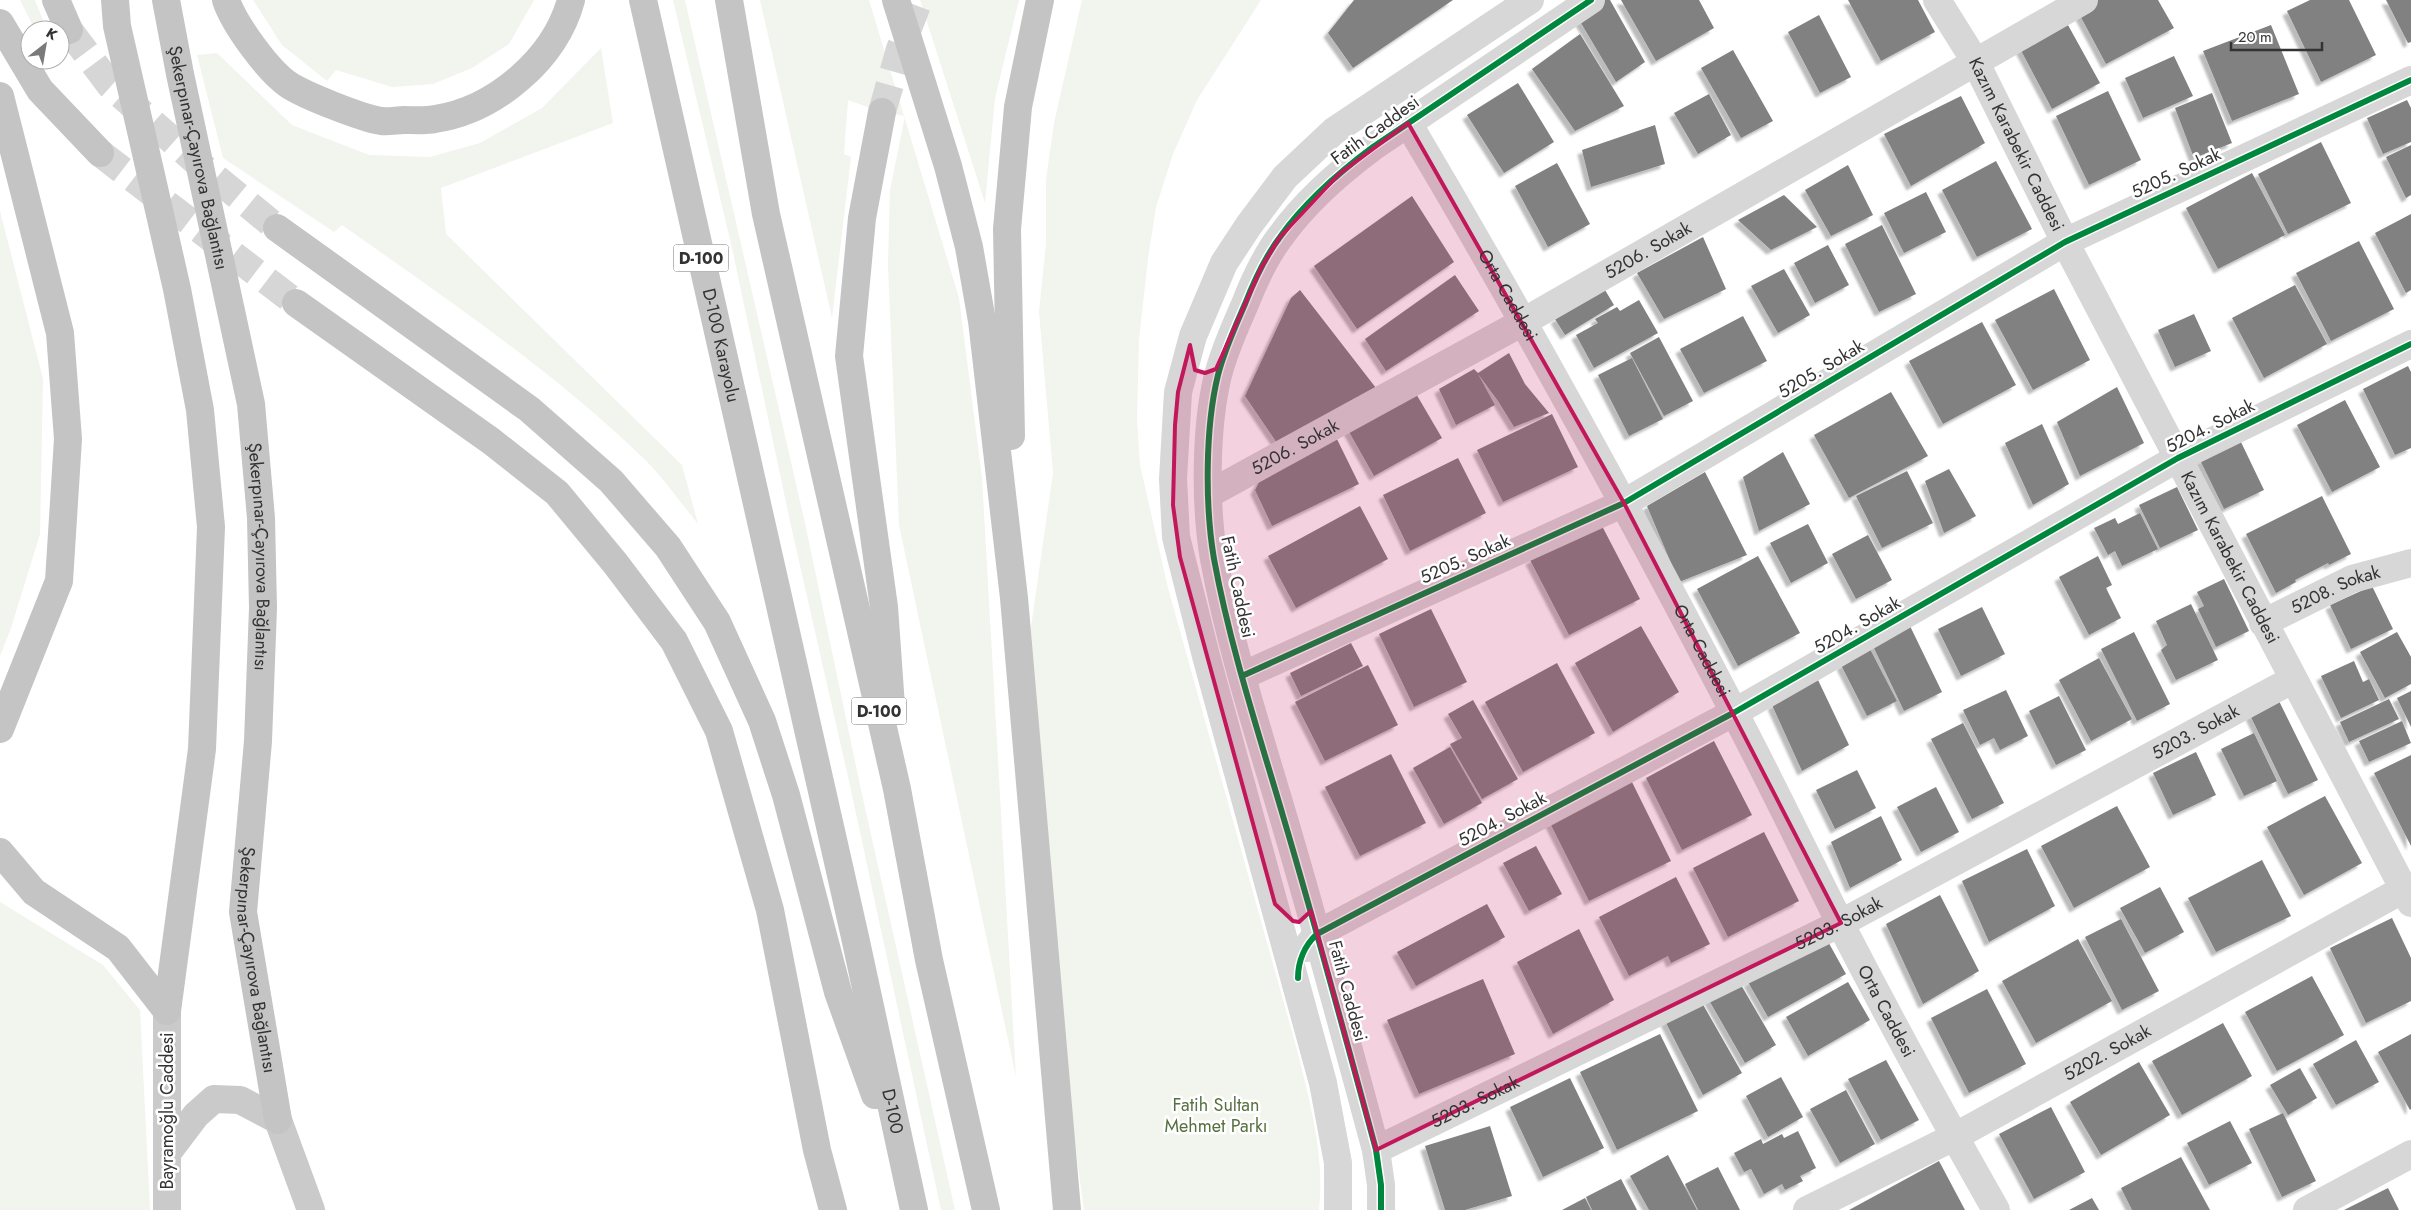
<svg xmlns="http://www.w3.org/2000/svg" width="2411" height="1210" viewBox="0 0 2411 1210" font-family="Jost,sans-serif">
	<style>
		.green { fill: #f1f5ed }
		.building { fill: #818181; filter: url(#shadow) }
		.lines { fill: none; stroke-linecap: round; stroke-linejoin: round }
		.highway-tunnel { stroke: #d6d6d6; stroke-width: 28; stroke-dasharray: 28 14; stroke-linecap: butt }
		.minor { stroke: #d7d7d7; stroke-width: 28 }
		.major { stroke: #cacaca; stroke-width: 28 }
		.highway { stroke: #c4c4c4; stroke-width: 28 }
		.cycleway-casing { stroke: #fff; stroke-width: 9 }
		.cycleway { stroke: #00873e; stroke-width: 6 }
		.marked { fill: #c2185b; fill-opacity: 0.2; stroke: #c2185b; stroke-width: 4; stroke-linejoin: round }
		.labels { text-anchor: middle; stroke-width: 5; stroke-linejoin: round; paint-order: stroke }
		.shield { fill: #fff; stroke: #707070; stroke-width: 1 }
		.shield-label { font-size: 16px; font-weight: bold; fill: #333 }
		.street-label { font-size: 18px; fill: #333; stroke: #fff }
		.park-label { font-size: 18px; fill: #56703f; stroke: #fff }
	</style>
	<defs>
		<filter id="shadow"><feDropShadow dx="-4.5" dy="4.5" stdDeviation="1" flood-color="#0004"/></filter>
	</defs>
	<rect width="100%" height="100%" fill="#fff"/>
	<path class="green" d="M 20,0 L 35,0 L 47,30 L 35,30 Z
		M 253,0 L 534,0 L 509,44 L 472,68 L 433,84 L 392,87 L 336,70 L 327,81 L 282,45 Z
		M 673,0 L 685,0 L 805,523 L 861,790 L 955,1210 L 941,1210 L 851,790 L 791,526 L 732,248 Z
		M 760,0 L 869,0 L 959,298 L 982,478 L 1016,1077 L 899,525 L 888,265 L 890,190 L 905,116 L 882,112 L 848,100 L 844,154 L 851,157 L 832,318 Z
		M 920,0 L 1019,0 L 995,98 L 985,203 Z
		M 1082,0 L 1261,0 L 1197,100 L 1173,154 L 1156,207 L 1148,258 L 1139,340 L 1137,419 L 1140,465 L 1168,588 L 1297,1050 C 1310,1102 1325,1156 1319,1210 L 1084,1210 L 1049,955 L 1029,641 L 1053,473 L 1039,312 L 1046,244 L 1046,180 L 1054,123 Z
		M 601,48 L 613,123 L 441,188 L 446,234 L 682,465 L 698,524 C 679,501 661,474 639,454 C 549,368 444,297 342,225 L 334,232 L 223,158 L 197,55 L 217,53 L 292,125 L 369,155 L 430,157 L 480,143 L 542,108 Z
		M 0,211 L 43,379 L 40,534 L 11,628 L 0,656 Z
		M 0,902 L 103,965 L 140,1010 L 150,1210 L 0,1210 Z"/>
	<path class="building" d="M 1354,0 L 1453,0 L 1353,68 L 1328,33 Z
		M 1605,0 L 1610,0 L 1645,62 L 1616,82 L 1578,18 Z
		M 1621,0 L 1699,0 L 1714,28 L 1656,61 Z
		M 1848,0 L 1918,0 L 1935,32 L 1881,61 Z
		M 2091,0 L 2158,0 L 2174,28 L 2106,64 L 2076,8 Z
		M 2310,0 L 2349,0 L 2376,55 L 2321,82 L 2287,11 Z
		M 2386,0 L 2411,0 L 2411,42 L 2408,43 Z
		M 1819,15 L 1851,77 L 1820,93 L 1788,32 Z
		M 2063,16 L 2100,83 L 2052,109 L 2016,41 Z
		M 2271,25 L 2299,94 L 2232,121 L 2203,51 Z
		M 1580,34 L 1624,106 L 1575,131 L 1532,69 Z
		M 1733,50 L 1773,121 L 1741,138 L 1701,68 Z
		M 2174,56 L 2193,96 L 2143,118 L 2125,78 Z
		M 1518,83 L 1554,142 L 1504,173 L 1467,115 Z
		M 2108,91 L 2141,160 L 2089,185 L 2056,116 Z
		M 2212,93 L 2232,143 L 2194,158 L 2175,108 Z
		M 1709,94 L 1731,135 L 1698,154 L 1674,113 Z
		M 1961,96 L 1985,143 L 1911,186 L 1884,134 Z
		M 2407,100 L 2411,108 L 2411,142 L 2383,154 L 2367,118 Z
		M 1655,125 L 1665,164 L 1591,187 L 1582,150 Z
		M 2321,142 L 2351,203 L 2288,234 L 2258,174 Z
		M 2411,145 L 2411,195 L 2406,198 L 2386,157 Z
		M 1996,161 L 2032,229 L 1977,257 L 1942,190 Z
		M 1557,163 L 1590,224 L 1548,247 L 1515,186 Z
		M 1848,165 L 1873,215 L 1831,236 L 1805,190 Z
		M 2252,173 L 2285,235 L 2218,269 L 2186,208 Z
		M 1926,192 L 1946,232 L 1904,253 L 1884,213 Z
		M 1784,195 L 1817,227 L 1771,250 L 1738,220 Z
		M 1412,196 L 1454,262 L 1357,329 L 1314,266 Z
		M 2411,214 L 2411,290 L 2406,293 L 2375,233 Z
		M 1882,225 L 1916,294 L 1879,312 L 1845,244 Z
		M 1703,237 L 1726,289 L 1664,319 L 1637,273 Z
		M 2359,241 L 2394,309 L 2331,341 L 2296,273 Z
		M 1828,245 L 1849,285 L 1815,303 L 1794,263 Z
		M 1784,269 L 1810,315 L 1778,333 L 1751,286 Z
		M 1455,275 L 1479,311 L 1386,371 L 1365,339 Z
		M 2295,285 L 2327,344 L 2264,378 L 2232,318 Z
		M 2054,289 L 2090,360 L 2033,390 L 1995,320 Z
		M 1300,290 L 1376,388 L 1281,449 L 1245,396 L 1291,298 Z
		M 1605,290 L 1614,305 L 1565,335 L 1555,319 Z
		M 1639,300 L 1658,333 L 1594,368 L 1576,335 L 1598,323 L 1595,319 L 1617,307 L 1620,311 Z
		M 2194,314 L 2211,351 L 2175,367 L 2158,330 Z
		M 1743,316 L 1767,361 L 1704,393 L 1680,349 Z
		M 1982,322 L 2016,385 L 1943,424 L 1909,361 Z
		M 1659,337 L 1693,401 L 1664,416 L 1630,353 Z
		M 1509,353 L 1525,384 L 1549,413 L 1514,427 L 1498,401 L 1478,374 L 1495,405 L 1456,425 L 1439,389 L 1474,369 L 1478,373 Z
		M 1632,358 L 1663,419 L 1629,436 L 1598,375 Z
		M 2408,366 L 2411,372 L 2411,448 L 2395,455 L 2363,389 Z
		M 2117,387 L 2144,443 L 2080,476 L 2057,422 Z
		M 1415,392 L 1442,438 L 1374,476 L 1348,430 Z
		M 1891,392 L 1928,456 L 1849,498 L 1814,435 Z
		M 2345,400 L 2380,467 L 2332,492 L 2297,425 Z
		M 1552,414 L 1578,467 L 1503,502 L 1477,450 Z
		M 2042,424 L 2069,484 L 2033,505 L 2005,443 Z
		M 1333,431 L 1359,484 L 1272,526 L 1255,490 L 1270,461 Z
		M 2240,440 L 2264,490 L 2224,509 L 2200,460 Z
		M 1783,452 L 1810,504 L 1759,531 L 1743,477 Z
		M 1458,458 L 1486,513 L 1410,551 L 1383,495 Z
		M 1949,469 L 1976,516 L 1944,533 L 1925,481 Z
		M 1907,471 L 1933,523 L 1882,548 L 1856,496 Z
		M 1705,472 L 1747,555 L 1679,582 L 1647,506 Z
		M 2177,487 L 2198,530 L 2160,548 L 2139,505 Z
		M 2322,496 L 2351,554 L 2329,565 L 2328,563 L 2295,580 L 2296,582 L 2276,593 L 2246,534 Z
		M 1360,506 L 1388,559 L 1296,608 L 1268,556 Z
		M 2140,513 L 2158,549 L 2122,566 L 2115,551 L 2108,555 L 2094,528 L 2115,518 L 2118,524 Z
		M 1601,524 L 1640,599 L 1569,635 L 1530,560 Z
		M 1808,524 L 1828,563 L 1791,583 L 1770,543 Z
		M 1868,535 L 1892,580 L 1856,599 L 1832,554 Z
		M 1758,556 L 1800,633 L 1738,666 L 1697,589 Z
		M 2098,556 L 2112,585 L 2106,588 L 2121,618 L 2089,635 L 2059,577 Z
		M 2224,579 L 2249,631 L 2216,647 L 2198,609 L 2204,606 L 2197,592 Z
		M 2372,586 L 2393,629 L 2351,649 L 2330,605 Z
		M 2191,604 L 2218,660 L 2176,680 L 2161,650 L 2167,645 L 2156,621 Z
		M 1982,607 L 2005,654 L 1961,676 L 1938,629 Z
		M 1431,609 L 1467,682 L 1414,707 L 1379,634 Z
		M 1641,626 L 1679,692 L 1613,732 L 1575,663 Z
		M 1910,626 L 1942,692 L 1904,711 L 1872,644 Z
		M 2134,632 L 2170,704 L 2137,721 L 2101,649 Z
		M 2397,632 L 2411,657 L 2411,684 L 2385,698 L 2360,652 Z
		M 1351,643 L 1363,666 L 1301,696 L 1290,673 Z
		M 1870,649 L 1897,701 L 1867,716 L 1841,665 Z
		M 2099,658 L 2132,719 L 2091,741 L 2059,680 Z
		M 2354,661 L 2363,682 L 2369,679 L 2379,700 L 2341,718 L 2321,676 Z
		M 1557,663 L 1595,733 L 1523,772 L 1485,702 Z
		M 1368,665 L 1398,725 L 1325,761 L 1295,702 Z
		M 1818,680 L 1849,745 L 1802,771 L 1772,705 Z
		M 2006,690 L 2028,736 L 2000,750 L 1994,738 L 1980,745 L 1963,710 Z
		M 2411,691 L 2411,727 L 2397,698 Z
		M 2059,696 L 2086,750 L 2056,765 L 2029,711 Z
		M 2389,699 L 2399,719 L 2349,742 L 2340,722 Z
		M 1473,700 L 1518,779 L 1482,799 L 1450,744 L 1462,738 L 1448,714 Z
		M 2279,701 L 2318,780 L 2288,794 L 2250,715 Z
		M 2402,721 L 2411,743 L 2369,762 L 2359,741 Z
		M 1963,723 L 2004,803 L 1972,819 L 1931,739 Z
		M 2254,733 L 2277,781 L 2244,796 L 2221,749 Z
		M 1714,741 L 1752,815 L 1682,850 L 1646,778 Z
		M 1450,747 L 1482,803 L 1444,824 L 1413,768 Z
		M 2196,752 L 2216,795 L 2173,815 L 2153,773 Z
		M 1391,754 L 1426,823 L 1360,856 L 1325,787 Z
		M 2411,755 L 2411,846 L 2374,773 Z
		M 1857,770 L 1876,808 L 1835,829 L 1816,790 Z
		M 1630,778 L 1671,861 L 1589,901 L 1548,819 Z
		M 1936,787 L 1959,832 L 1921,852 L 1897,807 Z
		M 2325,796 L 2362,863 L 2304,895 L 2267,827 Z
		M 2117,806 L 2150,867 L 2074,908 L 2041,846 Z
		M 1881,816 L 1902,860 L 1850,888 L 1831,842 Z
		M 1764,832 L 1799,901 L 1728,937 L 1693,868 Z
		M 1536,846 L 1562,894 L 1529,911 L 1503,863 Z
		M 2027,849 L 2055,906 L 1989,942 L 1962,881 Z
		M 2262,860 L 2291,916 L 2216,952 L 2188,898 Z
		M 1676,877 L 1710,944 L 1671,963 L 1668,956 L 1629,976 L 1599,917 Z
		M 2160,887 L 2184,932 L 2145,953 L 2120,908 Z
		M 1940,895 L 1979,971 L 1923,1004 L 1886,924 Z
		M 1487,904 L 1505,937 L 1416,986 L 1397,952 Z
		M 2392,918 L 2411,958 L 2411,1001 L 2366,1023 L 2330,948 Z
		M 2121,919 L 2159,991 L 2122,1010 L 2085,937 Z
		M 1579,929 L 1614,1000 L 1553,1034 L 1517,962 Z
		M 1826,938 L 1846,974 L 1768,1017 L 1748,982 Z
		M 2078,939 L 2112,1001 L 2036,1043 L 2002,981 Z
		M 2312,976 L 2344,1035 L 2277,1071 L 2245,1012 Z
		M 1737,978 L 1776,1045 L 1745,1063 L 1706,995 Z
		M 1483,979 L 1515,1054 L 1419,1094 L 1387,1020 Z
		M 1848,982 L 1870,1020 L 1808,1056 L 1786,1017 Z
		M 1987,989 L 2026,1064 L 1969,1093 L 1931,1018 Z
		M 1701,1001 L 1742,1073 L 1703,1095 L 1665,1021 Z
		M 2223,1023 L 2252,1076 L 2182,1115 L 2152,1061 Z
		M 1660,1034 L 1698,1111 L 1617,1150 L 1580,1072 Z
		M 2411,1034 L 2411,1109 L 2410,1110 L 2378,1052 Z
		M 2356,1040 L 2379,1082 L 2336,1105 L 2313,1064 Z
		M 1886,1060 L 1919,1120 L 1881,1140 L 1848,1079 Z
		M 2139,1062 L 2170,1115 L 2101,1155 L 2070,1102 Z
		M 2300,1068 L 2317,1098 L 2288,1115 L 2270,1085 Z
		M 1781,1077 L 1803,1117 L 1768,1137 L 1746,1096 Z
		M 1570,1078 L 1604,1148 L 1543,1177 L 1510,1107 Z
		M 1846,1090 L 1875,1144 L 1840,1163 L 1810,1109 Z
		M 2051,1107 L 2085,1172 L 2034,1199 L 1999,1134 Z
		M 2283,1113 L 2316,1181 L 2282,1197 L 2249,1129 Z
		M 2230,1121 L 2252,1163 L 2209,1185 L 2187,1143 Z
		M 1490,1126 L 1512,1196 L 1465,1210 L 1445,1210 L 1425,1146 Z
		M 1798,1131 L 1816,1168 L 1800,1176 L 1803,1181 L 1785,1190 L 1782,1184 L 1764,1194 L 1751,1169 L 1744,1172 L 1734,1153 L 1761,1139 L 1763,1144 L 1782,1134 L 1784,1138 Z
		M 1668,1155 L 1697,1210 L 1649,1210 L 1630,1176 Z
		M 2181,1157 L 2210,1210 L 2132,1210 L 2121,1188 Z
		M 1939,1161 L 1965,1210 L 1849,1210 Z
		M 1718,1167 L 1740,1210 L 1698,1210 L 1685,1184 Z
		M 1621,1179 L 1637,1210 L 1592,1210 L 1586,1197 Z
		M 2388,1188 L 2399,1210 L 2344,1210 Z
		M 1585,1198 L 1591,1210 L 1562,1210 Z
		M 2092,1198 L 2099,1210 L 2069,1210 Z"/>
	<g class="lines">
		<path class="highway-tunnel" d="M 69,30 L 110,85 L 199,164 L 277,228
			M 882,112 L 900,49 L 919,0
			M 100,153 L 296,303"/>
		<g class="minor">
			<path id="s1" d="M 1937,0 L 1975,61 L 2065,242 L 2411,903"/>
			<path id="s2" d="M 1408,123 C 1522,315 1630,512 1733,710 C 1770,780 1804,851 1839,921 C 1889,1018 1942,1115 1996,1210"/>
			<path id="s3" d="M 1209,494 L 1523,322 L 2084,0"/>
			<path id="s4" d="M 2263,623 L 2352,579 L 2411,563"/>
			<path d="M 1242,676 L 1624,503 L 2065,242 L 2411,80"/>
			<path d="M 1306,948 L 1317,934 L 1735,712 L 2178,458 L 2411,344"/>
			<path id="s5" d="M 1376,1150 L 1841,923 L 2292,680"/>
			<path d="M 1338,1210 L 1338,1163 L 1323,1083 L 1206,656 L 1176,537 L 1173,479 L 1178,392 L 1193,336 L 1224,263 L 1249,225 L 1285,177 L 1334,131 L 1530,0"/>
			<path d="M 1381,1210 L 1381,1185 L 1376,1150 C 1346,1039 1316,927 1283,816 C 1258,731 1230,646 1214,559 C 1205,506 1205,428 1218,375 C 1224,351 1235,327 1245,304 C 1254,281 1265,257 1280,237 C 1305,202 1338,173 1373,147 L 1591,0"/>
			<path id="s6" d="M 1807,1210 L 1954,1137 L 2404,889"/>
			<path d="M 2307,1210 L 2411,1154"/>
		</g>
		<path class="major" d="M 167,1011 L 167,1210
			M 168,1152 L 196,1115 L 214,1099 L 240,1100 L 278,1120 L 311,1210"/>
		<g class="highway">
			<path d="M 56,0 L 69,30"/>
			<path d="M 115,0 L 117,26 L 177,289 L 200,410 L 211,527 L 202,749 L 167,1011"/>
			<path id="s7" d="M 166,0 L 180,74 L 251,404 L 261,518 L 263,608 L 258,741 L 243,912 L 278,1120"/>
			<path d="M 226,0 C 234,24 268,71 289,85 C 306,96 362,118 381,121 C 389,122 397,120 404,120 C 414,120 425,121 435,119 C 495,110 555,59 571,0"/>
			<path id="s8" d="M 643,0 L 855,937 L 914,1210"/>
			<path d="M 729,0 L 766,214 L 897,789 L 929,960 L 986,1210"/>
			<path d="M 896,0 L 948,166 L 969,247 L 982,321 L 1014,598 L 1067,1210"/>
			<path d="M 0,23 L 40,90 L 100,153"/>
			<path d="M 0,96 L 60,333 L 68,439 L 59,581 L 0,729"/>
			<path d="M 882,112 L 862,218 L 849,356 L 884,607 L 891,706"/>
			<path d="M 277,228 L 529,409 L 611,481 L 668,547 L 717,622 L 762,721 L 786,795 L 838,992 L 875,1095"/>
			<path d="M 296,303 L 491,441 L 557,493 L 615,563 L 674,641 L 719,731 L 770,910 L 817,1150 L 833,1210"/>
			<path d="M 1011,436 L 1007,229 L 1018,107 L 1040,0"/>
			<path d="M 0,852 L 34,892 L 118,948 L 167,1011"/>
		</g>
		<defs>
			<path id="cycleway" d="M 1242,676 L 1624,503 L 2065,242 L 2411,80
				M 1298,978 C 1298,961 1305,945 1317,934 L 1735,712 L 2178,458 L 2411,344
				M 1381,1210 L 1381,1185 L 1376,1150 C 1346,1039 1316,927 1283,816 C 1258,731 1230,646 1214,559 C 1205,506 1205,428 1218,375 C 1224,351 1235,327 1245,304 C 1254,281 1265,257 1280,237 C 1305,202 1338,173 1373,147 L 1591,0"/>
		</defs>
		<use href="#cycleway" class="cycleway-casing"/>
		<use href="#cycleway" class="cycleway"/>
	</g>
	<path class="marked" d="M 1408,123 L 1624,503 L 1841,923 L 1376,1150 L 1311,911 L 1299,922 L 1293,921 L 1275,904 L 1180,557 L 1173,505 L 1175,425 L 1178,392 L 1190,345 L 1195,370 L 1205,373 L 1216,369 L 1261,268 L 1279,238 L 1339,174 Z"/>
	<g class="labels">
		<g class="shield">
			<rect x="673.5" y="244.5" width="55" height="27" rx="4"/>
			<rect x="851.5" y="697.5" width="55" height="27" rx="4"/>
		</g>
		<g class="shield-label">
			<text x="701" y="264">D-100</text>
			<text x="879" y="717">D-100</text>
		</g>
		<g class="street-label">
			<text transform="translate(1375 130) rotate(-36)" y="6">Fatih Caddesi</text>
			<text dy="6" stroke="none"><textPath href="#s1" startOffset="165">Kazım Karabekir Caddesi</textPath></text>
			<text dy="6" stroke="none"><textPath href="#s7" startOffset="161">Şekerpınar-Çayırova Bağlantısı</textPath></text>
			<text transform="translate(2176 173) rotate(-25)" y="6">5205. Sokak</text>
			<text dy="6" stroke="none"><textPath href="#s3" startOffset="502">5206. Sokak</textPath></text>
			<text dy="6" stroke="none"><textPath href="#s2" startOffset="199">Orta Caddesi</textPath></text>
			<text dy="6" stroke="none"><textPath href="#s8" startOffset="354">D-100 Karayolu</textPath></text>
			<text transform="translate(1821 369) rotate(-31)" y="6">5205. Sokak</text>
			<text transform="translate(2210 426) rotate(-27)" y="6">5204. Sokak</text>
			<text dy="6" stroke="none"><textPath href="#s3" startOffset="98">5206. Sokak</textPath></text>
			<text dy="6" stroke="none"><textPath href="#s7" startOffset="566">Şekerpınar-Çayırova Bağlantısı</textPath></text>
			<text dy="6" stroke="none"><textPath href="#s1" startOffset="630">Kazım Karabekir Caddesi</textPath></text>
			<text transform="translate(1465 559) rotate(-24)" y="6">5205. Sokak</text>
			<text transform="translate(1238 587) rotate(78)" y="6">Fatih Caddesi</text>
			<text dy="6" stroke="none"><textPath href="#s4" startOffset="80">5208. Sokak</textPath></text>
			<text transform="translate(1857 625) rotate(-30)" y="6">5204. Sokak</text>
			<text dy="6" stroke="none"><textPath href="#s2" startOffset="604">Orta Caddesi</textPath></text>
			<text dy="6" stroke="none"><textPath href="#s5" startOffset="920">5203. Sokak</textPath></text>
			<text transform="translate(1502 819) rotate(-28)" y="6">5204. Sokak</text>
			<text dy="6" stroke="none"><textPath href="#s5" startOffset="515">5203. Sokak</textPath></text>
			<text dy="6" stroke="none"><textPath href="#s7" startOffset="971">Şekerpınar-Çayırova Bağlantısı</textPath></text>
			<text transform="translate(1348 991) rotate(75)" y="6">Fatih Caddesi</text>
			<text dy="6" stroke="none"><textPath href="#s2" startOffset="1009">Orta Caddesi</textPath></text>
			<text dy="6" stroke="none"><textPath href="#s6" startOffset="339">5202. Sokak</textPath></text>
			<text dy="6" stroke="none"><textPath href="#s5" startOffset="110">5203. Sokak</textPath></text>
			<text transform="translate(167 1111) rotate(-90)" y="6">Bayramoğlu Caddesi</text>
			<text dy="6" stroke="none"><textPath href="#s8" startOffset="1139">D-100</textPath></text>
		</g>
		<g class="park-label">
			<text x="1216" y="1111">Fatih Sultan<tspan x="1216" dy="21">Mehmet Parkı</tspan></text>
		</g>
	</g>
	<g transform="translate(45 45) rotate(31)"><circle r="24" fill="#ffffff" stroke="#adadad"/>
	<path d="M0-4L9 19L0 12L-9 19Z" fill="#7a7a7a"/>
	<text y="-8" font-size="14" font-weight="bold" text-anchor="middle" fill="#333333">K</text>
	</g>
	<path d="M2231 42v8h91v-8" fill="none" stroke="#333333" stroke-width="2.5"/>
	<text x="2238" y="42" font-size="15" fill="#333333" stroke="#ffffff" stroke-width="4" paint-order="stroke">20 m</text>
</svg>
